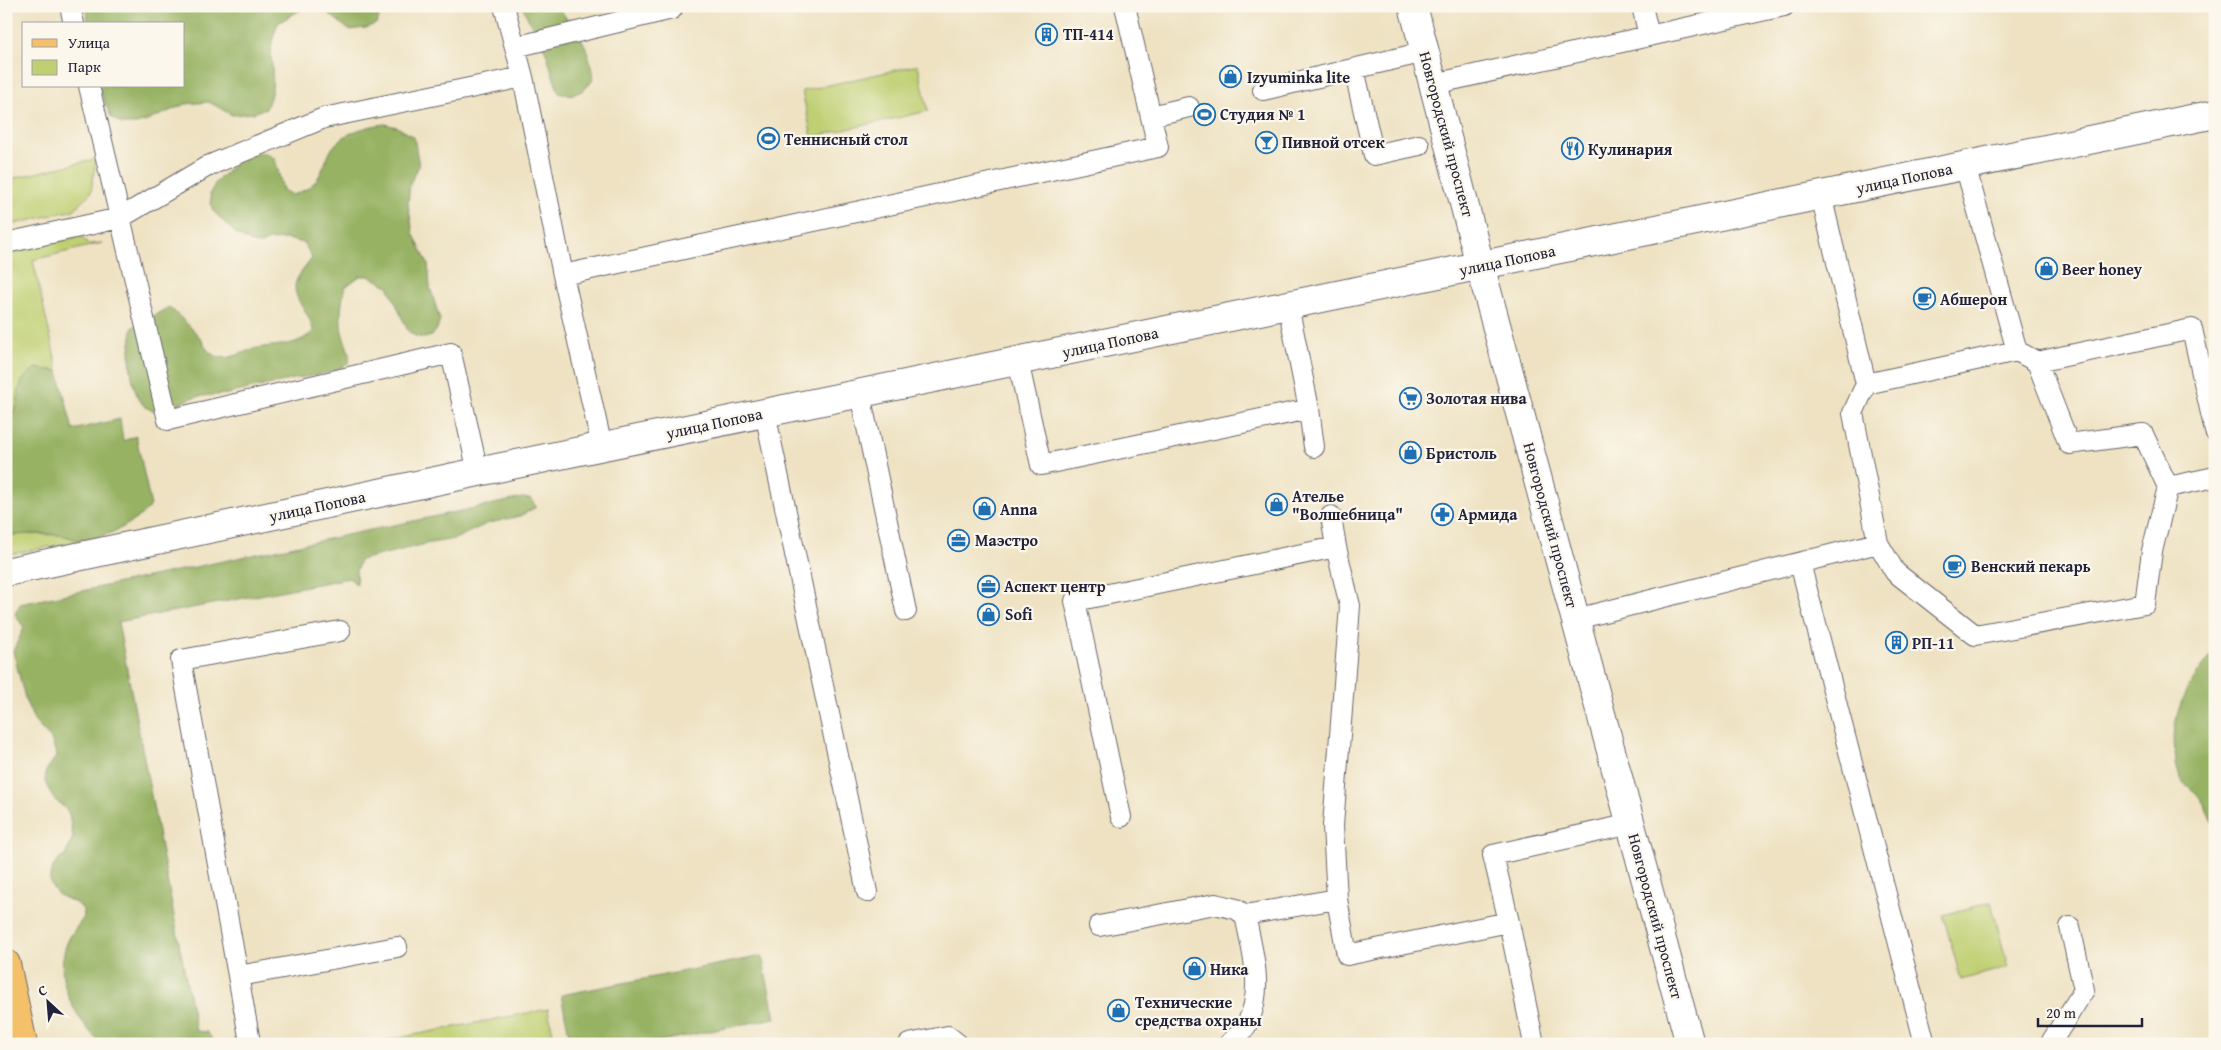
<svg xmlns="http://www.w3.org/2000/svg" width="2221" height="1050" viewBox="0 0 2221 1050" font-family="'Gentium Book Plus',serif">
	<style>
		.green { fill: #bfcf72; stroke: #707856 }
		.forest { fill: #97b264; stroke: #5c6a50 }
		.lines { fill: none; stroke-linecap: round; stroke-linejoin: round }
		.service-casing { stroke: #69656a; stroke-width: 22 }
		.minor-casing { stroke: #69656a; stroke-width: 30 }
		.primary-casing { stroke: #69656a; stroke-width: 30 }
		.service { stroke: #fff; stroke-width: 20 }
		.minor { stroke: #fff; stroke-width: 28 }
		.primary { stroke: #f4c16a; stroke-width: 28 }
		.labels { text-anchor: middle; stroke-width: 4.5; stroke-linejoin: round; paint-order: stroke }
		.poi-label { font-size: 16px; font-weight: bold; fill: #22223b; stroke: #fbf7ec; text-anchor: start }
		.street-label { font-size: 16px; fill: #22223b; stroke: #fbf7ec }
	</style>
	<rect width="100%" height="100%" fill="#fbf7ec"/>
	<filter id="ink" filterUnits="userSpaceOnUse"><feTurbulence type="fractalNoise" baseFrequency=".02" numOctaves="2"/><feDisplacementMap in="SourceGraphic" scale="10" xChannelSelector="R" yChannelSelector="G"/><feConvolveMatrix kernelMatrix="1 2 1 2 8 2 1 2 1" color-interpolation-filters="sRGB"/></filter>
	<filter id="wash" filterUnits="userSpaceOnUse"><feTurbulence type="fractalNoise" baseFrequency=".0096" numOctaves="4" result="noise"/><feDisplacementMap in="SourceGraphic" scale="20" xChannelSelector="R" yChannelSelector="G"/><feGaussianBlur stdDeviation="1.12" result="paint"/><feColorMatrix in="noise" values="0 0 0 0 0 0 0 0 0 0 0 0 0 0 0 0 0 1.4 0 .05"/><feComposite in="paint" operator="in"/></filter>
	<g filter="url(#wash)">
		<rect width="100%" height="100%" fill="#eee2c2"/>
		<path class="green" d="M 918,65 L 928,111 L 812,137 L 802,91 Z
			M 96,159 L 91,192 L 74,210 L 6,226 L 6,166 L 10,179 Z
			M 81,236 L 89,244 L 102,243 L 33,260 L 58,371 L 36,368 L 20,386 C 19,399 19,411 6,416 L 6,254 Z
			M 17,534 L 61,535 L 82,541 L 6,555 L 6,536 Z
			M 1991,902 L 2008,967 L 1961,980 L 1943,915 Z
			M 548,1009 L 555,1044 L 367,1044 Z"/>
		<path class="forest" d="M 87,6 L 307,6 L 278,23 C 275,32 271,43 271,53 C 272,75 276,86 266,108 L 253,113 L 232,115 L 209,102 L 185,104 L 147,121 L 136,124 L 122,124 L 111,117 L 98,86 L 184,86 L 184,24 L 88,24 Z
			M 311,6 L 383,6 L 377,23 L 366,28 L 349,30 L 321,7 Z
			M 523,6 L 559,6 C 565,19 575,28 582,40 C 589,51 592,67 593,79 C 587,91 572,98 559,93 C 552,77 550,60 543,45 C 537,31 527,21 523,6 Z
			M 385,124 L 397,127 L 414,137 L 419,166 L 410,183 L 408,204 L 413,233 L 428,264 L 430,287 L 440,320 L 437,329 L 432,336 L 424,338 L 415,336 L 408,331 L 388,286 L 369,276 L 360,276 L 345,287 C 342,301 339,317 342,331 C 344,343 351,351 349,363 C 334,374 316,375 298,378 C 274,383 251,389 227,394 C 217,395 206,395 196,397 C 182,400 164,415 149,409 C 129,401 127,345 133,327 L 169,307 C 179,316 189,325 197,334 C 204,341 205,351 214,355 C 230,363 243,350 258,348 C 278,344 298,347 313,331 C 312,315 294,302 295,286 C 296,276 307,266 312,258 L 304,243 L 287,239 L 269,240 L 261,244 L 252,243 L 236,234 L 212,210 L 210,193 L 216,182 L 240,159 L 250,153 L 266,153 L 275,159 L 283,190 L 292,195 C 313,188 318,181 326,161 C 328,157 330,151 333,147 C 345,132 367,126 385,124 Z
			M 36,368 L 58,371 L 73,430 L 120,419 L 123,441 L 136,436 L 151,506 C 133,524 109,537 83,540 C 76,541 68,536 61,535 C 43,533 23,534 6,536 L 6,416 C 22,410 16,398 20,386 C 22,378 29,373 36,368 Z
			M 522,498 L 531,499 L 536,507 L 520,516 L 486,524 L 455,539 L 430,543 L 360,560 L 356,571 L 357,585 L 349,578 L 118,622 L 196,1031 L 207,1032 L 212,1039 L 210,1044 L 101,1044 C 75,1017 52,980 67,943 C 71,933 79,925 84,917 C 84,913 83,908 80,906 C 74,901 65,899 59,895 C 44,883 49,864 65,856 L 73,837 L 69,814 L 66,809 L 53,798 L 45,782 L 46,771 L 57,755 L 51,739 L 35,722 L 26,702 L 13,651 L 24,628 L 15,614 L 20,604 Z
			M 2215,652 L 2215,828 C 2210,817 2205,803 2197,794 C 2190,787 2183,784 2179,774 C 2176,768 2176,759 2175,752 C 2170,712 2189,680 2215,652 Z
			M 762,956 L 775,1018 L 646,1044 L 571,1044 L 561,995 Z"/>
	</g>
	<g filter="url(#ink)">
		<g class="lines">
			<defs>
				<path id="service" d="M 70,6 L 74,24
					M 504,6 L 523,77
					M 1649,36 L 1784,6
					M 515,47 L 672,9 L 671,6
					M 1354,69 L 1374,155 L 1419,145
					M 1434,84 L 1649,36 L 1642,6
					M 89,86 L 168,420 L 451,353 L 478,472
					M 1263,90 L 1425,52
					M 1151,116 L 1189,107
					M 1821,195 L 1866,384 L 1853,413 L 1878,543 L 1895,572 L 1975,635 L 2145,604 L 2152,551 L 2168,487 L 2143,434 L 2069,444 L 2037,362 L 2017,351 L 1965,165
					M 6,243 L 120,218 L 208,166 L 324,118 L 523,77 L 563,275 L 602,447
					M 563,275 L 1158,147 L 1125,6
					M 1288,305 L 1309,409 L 1314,447
					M 1018,361 L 1041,465 L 1309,409
					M 2037,362 L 2192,329 L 2215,431
					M 1866,384 L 2017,351
					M 860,394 L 906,611
					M 765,413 L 867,892
					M 2168,487 L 2215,477
					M 1331,516 L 1336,547 L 1350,606 L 1333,826 L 1337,899 L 1347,955 L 1509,922 L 1493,855 L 1631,824
					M 1800,563 L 1925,1044
					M 1576,619 L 1878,543
					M 1121,817 L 1075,601 L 1336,547
					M 1509,922 L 1534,1044
					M 1099,926 L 1215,904 L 1236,909 L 1245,915
					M 239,976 L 397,947
					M 250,1042 L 181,660 L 340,631
					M 909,1044 L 948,1036 L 958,1044
					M 1229,1044 C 1235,1038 1244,1031 1247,1024 C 1265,989 1252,951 1245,915 L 1337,899
					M 2050,1044 L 2084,990 L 2070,927"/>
				<path id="minor" d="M 1413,6 L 1480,265 L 1690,1044
					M 6,572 L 478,472 L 2215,114"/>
				<path id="primary" d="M 6,964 L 23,1044"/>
			</defs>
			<use href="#service" class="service-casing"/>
			<use href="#minor" class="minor-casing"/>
			<use href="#primary" class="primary-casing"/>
			<use href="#service" class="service"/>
			<use href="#minor" class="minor"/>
			<use href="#primary" class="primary"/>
		</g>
	</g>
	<defs>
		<symbol id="building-ring" viewBox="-11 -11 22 22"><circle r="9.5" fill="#fbf7ec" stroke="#1f6fb2" stroke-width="1.5"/><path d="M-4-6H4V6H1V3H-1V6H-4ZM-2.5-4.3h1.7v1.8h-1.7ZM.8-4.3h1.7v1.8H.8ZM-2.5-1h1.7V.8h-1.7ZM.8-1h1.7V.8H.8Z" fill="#1f6fb2"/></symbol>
		<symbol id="shop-ring" viewBox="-11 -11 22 22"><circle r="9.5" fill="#fbf7ec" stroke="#1f6fb2" stroke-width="1.5"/><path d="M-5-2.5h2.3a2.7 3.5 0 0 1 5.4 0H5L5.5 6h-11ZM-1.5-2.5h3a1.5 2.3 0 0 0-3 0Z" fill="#1f6fb2"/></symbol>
		<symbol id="stadium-ring" viewBox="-11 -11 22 22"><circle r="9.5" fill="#fbf7ec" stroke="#1f6fb2" stroke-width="1.5"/><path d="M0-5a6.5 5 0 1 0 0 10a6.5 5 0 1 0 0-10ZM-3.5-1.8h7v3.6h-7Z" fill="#1f6fb2"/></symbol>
		<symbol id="bar-ring" viewBox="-11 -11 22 22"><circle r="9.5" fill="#fbf7ec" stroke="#1f6fb2" stroke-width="1.5"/><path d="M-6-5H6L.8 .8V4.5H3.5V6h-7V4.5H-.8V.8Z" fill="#1f6fb2"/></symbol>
		<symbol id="restaurant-ring" viewBox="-11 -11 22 22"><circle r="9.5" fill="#fbf7ec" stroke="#1f6fb2" stroke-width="1.5"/><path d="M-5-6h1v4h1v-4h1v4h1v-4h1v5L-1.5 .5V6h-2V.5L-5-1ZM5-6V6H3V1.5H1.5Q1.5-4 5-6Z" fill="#1f6fb2"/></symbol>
		<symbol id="cafe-ring" viewBox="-11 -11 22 22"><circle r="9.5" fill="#fbf7ec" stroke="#1f6fb2" stroke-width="1.5"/><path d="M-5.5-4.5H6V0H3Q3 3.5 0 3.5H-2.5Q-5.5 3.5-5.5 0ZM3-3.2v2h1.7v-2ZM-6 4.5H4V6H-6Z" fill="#1f6fb2"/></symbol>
		<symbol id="supermarket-ring" viewBox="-11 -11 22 22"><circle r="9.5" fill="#fbf7ec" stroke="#1f6fb2" stroke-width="1.5"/><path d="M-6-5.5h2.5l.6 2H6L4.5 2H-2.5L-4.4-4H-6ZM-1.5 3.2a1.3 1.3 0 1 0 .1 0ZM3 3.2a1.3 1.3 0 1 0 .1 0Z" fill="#1f6fb2"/></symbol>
		<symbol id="pharmacy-ring" viewBox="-11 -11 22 22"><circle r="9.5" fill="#fbf7ec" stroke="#1f6fb2" stroke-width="1.5"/><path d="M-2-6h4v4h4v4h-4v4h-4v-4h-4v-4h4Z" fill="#1f6fb2"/></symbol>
		<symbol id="office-ring" viewBox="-11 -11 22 22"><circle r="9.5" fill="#fbf7ec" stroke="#1f6fb2" stroke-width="1.5"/><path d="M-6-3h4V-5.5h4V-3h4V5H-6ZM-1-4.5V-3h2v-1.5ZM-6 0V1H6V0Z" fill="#1f6fb2"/></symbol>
	</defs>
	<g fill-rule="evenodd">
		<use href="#building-ring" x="1034" y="22" width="25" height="25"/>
		<use href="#shop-ring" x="1218" y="64" width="25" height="25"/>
		<use href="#stadium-ring" x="1192" y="102" width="25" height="25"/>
		<use href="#stadium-ring" x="756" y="126" width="25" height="25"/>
		<use href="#bar-ring" x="1254" y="130" width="25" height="25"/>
		<use href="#restaurant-ring" x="1560" y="136" width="25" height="25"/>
		<use href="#shop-ring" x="2034" y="256" width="25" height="25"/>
		<use href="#cafe-ring" x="1912" y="286" width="25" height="25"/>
		<use href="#supermarket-ring" x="1398" y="386" width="25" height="25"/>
		<use href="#shop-ring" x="1398" y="440" width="25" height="25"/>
		<use href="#shop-ring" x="1264" y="492" width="25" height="25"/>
		<use href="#shop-ring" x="972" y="496" width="25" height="25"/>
		<use href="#pharmacy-ring" x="1430" y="502" width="25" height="25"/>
		<use href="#office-ring" x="946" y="528" width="25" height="25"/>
		<use href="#cafe-ring" x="1942" y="554" width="25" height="25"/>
		<use href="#office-ring" x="976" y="574" width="25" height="25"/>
		<use href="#shop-ring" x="976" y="602" width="25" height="25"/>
		<use href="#building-ring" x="1884" y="630" width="25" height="25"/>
		<use href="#shop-ring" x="1182" y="956" width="25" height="25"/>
		<use href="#shop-ring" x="1106" y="998" width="25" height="25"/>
	</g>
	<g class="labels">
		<g class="poi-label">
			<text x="1063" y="40">ТП-414</text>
			<text x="1247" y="83">Izyuminka lite</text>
			<text x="1220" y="120">Студия № 1</text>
			<text x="784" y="145">Теннисный стол</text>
			<text x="1282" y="148">Пивной отсек</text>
			<text x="1588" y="155">Кулинария</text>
			<text x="2062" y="275">Beer honey</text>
			<text x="1940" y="305">Абшерон</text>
			<text x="1426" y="404">Золотая нива</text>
			<text x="1426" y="459">Бристоль</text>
			<text x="1292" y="502">Ателье<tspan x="1292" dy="18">"Волшебница"</tspan></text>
			<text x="1000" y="515">Anna</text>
			<text x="1458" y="520">Армида</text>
			<text x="975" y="546">Маэстро</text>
			<text x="1971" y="572">Венский пекарь</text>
			<text x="1004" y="592">Аспект центр</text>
			<text x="1005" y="620">Sofi</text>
			<text x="1912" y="649">РП-11</text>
			<text x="1210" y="975">Ника</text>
			<text x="1135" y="1008">Технические<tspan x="1135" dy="18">средства охраны</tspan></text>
		</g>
		<g class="street-label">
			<text transform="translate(1447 134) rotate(75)" y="6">Новгородский проспект</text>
			<text transform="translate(1904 178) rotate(-12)" y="6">улица Попова</text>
			<text transform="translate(1507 260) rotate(-12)" y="6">улица Попова</text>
			<text transform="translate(1110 342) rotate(-12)" y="6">улица Попова</text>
			<text transform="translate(714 423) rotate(-12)" y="6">улица Попова</text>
			<text transform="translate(317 506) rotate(-12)" y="6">улица Попова</text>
			<text transform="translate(1551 525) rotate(75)" y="6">Новгородский проспект</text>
			<text transform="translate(1656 916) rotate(75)" y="6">Новгородский проспект</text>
		</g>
	</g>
	<rect width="2221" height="1050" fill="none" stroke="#fbf7ec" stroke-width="25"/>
	<rect x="22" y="22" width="162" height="65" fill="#fbf7ec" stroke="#a4a2a5"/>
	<rect x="32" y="39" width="25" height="8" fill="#f4c16a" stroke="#a4a2a5"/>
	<text x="68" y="48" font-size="15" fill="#22223b">Улица</text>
	<rect x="32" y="60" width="25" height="15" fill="#bfcf72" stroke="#a4a2a5"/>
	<text x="68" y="72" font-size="15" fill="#22223b">Парк</text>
	<g transform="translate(48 1002) rotate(334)" stroke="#fbf7ec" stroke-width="4" paint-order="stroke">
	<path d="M0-4L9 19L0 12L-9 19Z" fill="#22223b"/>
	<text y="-8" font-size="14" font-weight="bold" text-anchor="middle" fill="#22223b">С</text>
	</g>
	<path d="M2038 1018v8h104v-8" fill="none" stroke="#22223b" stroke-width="2.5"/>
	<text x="2046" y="1018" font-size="15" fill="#22223b" stroke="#fbf7ec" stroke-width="4" paint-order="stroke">20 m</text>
</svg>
